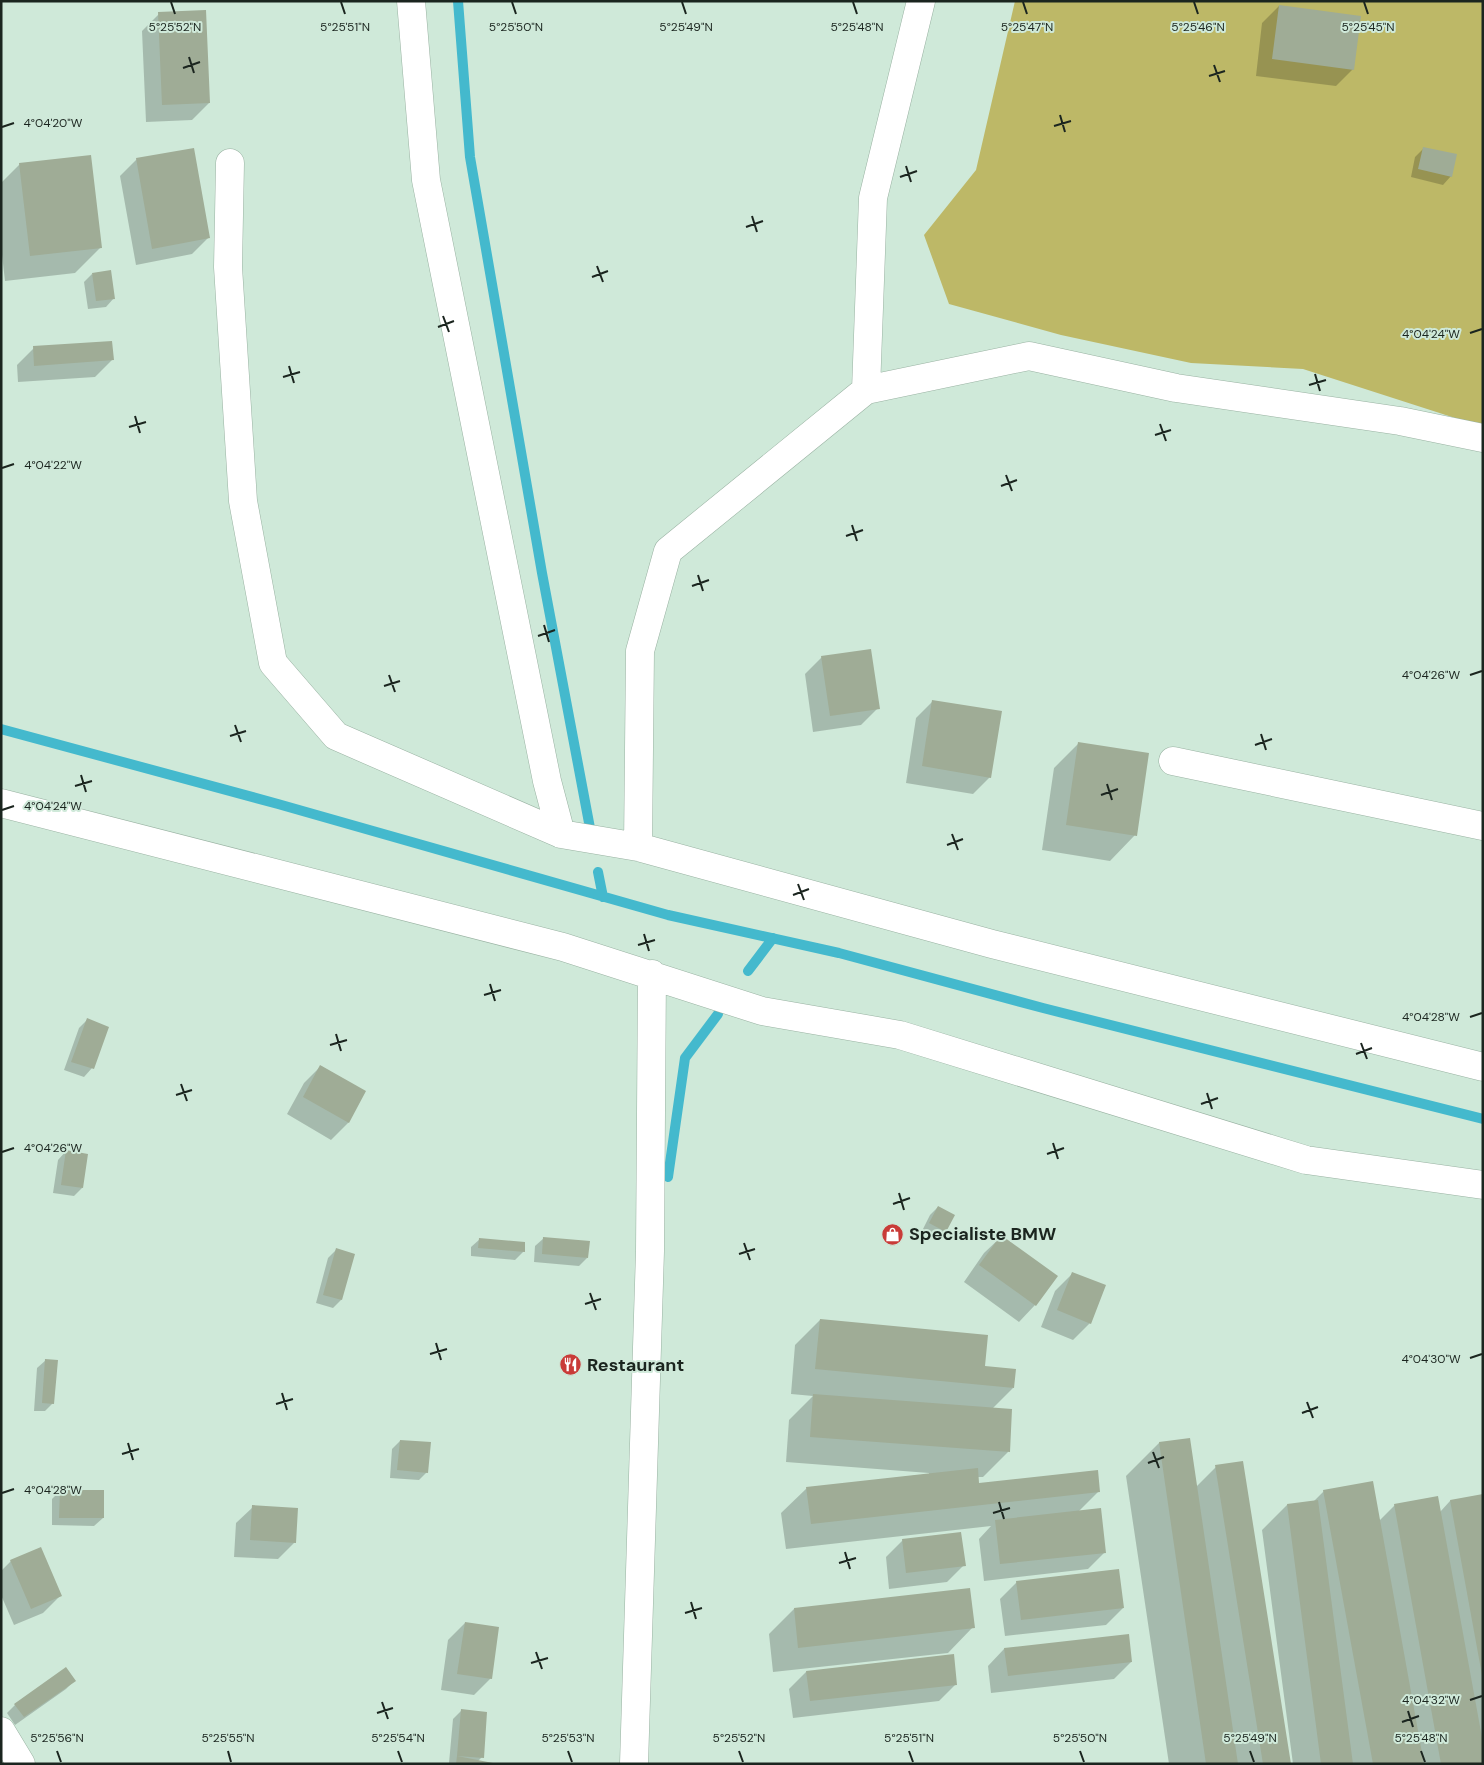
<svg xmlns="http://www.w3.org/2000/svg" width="1484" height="1765" viewBox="0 0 1484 1765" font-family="'DM Sans',sans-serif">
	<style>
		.green { fill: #bdb867 }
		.shadow { fill: #0003 }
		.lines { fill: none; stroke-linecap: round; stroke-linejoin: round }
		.stream { stroke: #44b9cd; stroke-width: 10 }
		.building { fill: #9fac96 }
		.minor-casing { stroke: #99b2a2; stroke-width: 29 }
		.minor { stroke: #fff; stroke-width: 28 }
		.ticks { fill: none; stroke: #1b251f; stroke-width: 2 }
		.labels { text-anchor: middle; stroke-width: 4; stroke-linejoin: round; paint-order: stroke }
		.poi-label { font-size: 18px; font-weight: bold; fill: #1b251f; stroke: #cfe9d9; text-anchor: start }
		.ticks-label { font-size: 12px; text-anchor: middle; fill: #1b251f; stroke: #cfe9d9; stroke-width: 4; stroke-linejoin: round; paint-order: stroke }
	</style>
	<rect width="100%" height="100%" fill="#cfe9d9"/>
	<path class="green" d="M 1015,1 L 1483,1 L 1483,427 L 1303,369 L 1191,363 L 1061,335 L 949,304 L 924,235 L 976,170 Z"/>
	<path class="shadow" d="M 1279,6 L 1353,69 L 1336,86 L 1256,76 L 1262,23 Z
		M 159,14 L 209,103 L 192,120 L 146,122 L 142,31 Z
		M 1424,148 L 1451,176 L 1443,185 L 1411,177 L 1415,157 Z
		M 137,159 L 209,237 L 192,254 L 136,265 L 120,176 Z
		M 20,164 L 100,248 L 75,273 L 5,281 L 1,246 L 1,183 Z
		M 92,274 L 114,298 L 106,307 L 88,309 L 84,282 Z
		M 34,348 L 112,360 L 95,377 L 18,382 L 17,365 Z
		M 822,657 L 878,708 L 861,725 L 813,732 L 805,674 Z
		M 933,701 L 990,777 L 973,794 L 906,783 L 916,718 Z
		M 1079,743 L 1135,835 L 1110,861 L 1042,850 L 1054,768 Z
		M 87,1020 L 92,1068 L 84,1077 L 64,1070 L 79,1028 Z
		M 321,1066 L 365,1092 L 348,1123 L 331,1140 L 287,1114 L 304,1083 Z
		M 66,1151 L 82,1188 L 74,1196 L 53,1193 L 58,1160 Z
		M 938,1207 L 945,1231 L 937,1239 L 922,1231 L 930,1215 Z
		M 1001,1237 L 1035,1305 L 1019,1322 L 964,1282 L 984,1253 Z
		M 544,1238 L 587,1258 L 579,1266 L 534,1262 L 535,1246 Z
		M 480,1239 L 524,1251 L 515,1260 L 471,1256 L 471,1247 Z
		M 336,1250 L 341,1300 L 333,1308 L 316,1303 L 328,1258 Z
		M 1072,1274 L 1090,1323 L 1073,1340 L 1041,1327 L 1055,1291 Z
		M 820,1320 L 984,1367 L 1013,1388 L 992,1409 L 1008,1452 L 983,1477 L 977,1477 L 978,1485 L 1099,1491 L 1078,1512 L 1105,1552 L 1088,1569 L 984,1581 L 979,1539 L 991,1526 L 786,1549 L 781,1513 L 807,1488 L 929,1474 L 929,1473 L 786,1462 L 789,1420 L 813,1396 L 791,1394 L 795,1345 Z
		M 46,1360 L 53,1403 L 45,1411 L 34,1411 L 37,1368 Z
		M 1189,1439 L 1196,1487 L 1216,1467 L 1290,1764 L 1169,1764 L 1126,1476 L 1159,1443 Z
		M 400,1441 L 427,1472 L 419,1480 L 390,1478 L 392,1449 Z
		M 60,1491 L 103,1518 L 94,1526 L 52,1525 L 52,1499 Z
		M 1324,1491 L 1379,1521 L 1395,1505 L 1440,1512 L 1450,1501 L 1483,1495 L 1483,1764 L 1293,1764 L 1262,1530 L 1287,1505 L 1313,1502 Z
		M 253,1507 L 295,1542 L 278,1559 L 234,1557 L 236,1523 Z
		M 903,1540 L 964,1565 L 947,1582 L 889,1589 L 886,1557 Z
		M 11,1561 L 60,1596 L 43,1613 L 14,1625 L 1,1595 L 1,1571 Z
		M 1017,1582 L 1123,1608 L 1106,1625 L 1005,1636 L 1000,1599 Z
		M 794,1609 L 973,1627 L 948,1653 L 773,1672 L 769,1634 Z
		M 465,1623 L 491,1678 L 474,1695 L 441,1690 L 448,1640 Z
		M 1004,1649 L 1131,1662 L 1114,1679 L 991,1693 L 988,1666 Z
		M 806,1672 L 956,1684 L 939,1701 L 793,1718 L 789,1689 Z
		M 74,1681 L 66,1689 L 15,1725 L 7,1713 L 15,1705 Z
		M 461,1711 L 482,1757 L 478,1761 L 491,1764 L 449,1763 L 453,1719 Z"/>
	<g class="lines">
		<path class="stream" d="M 458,1 L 470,157 L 542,573 L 590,828
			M 1,729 L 278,804 L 668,915 L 839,953 L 1043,1008 L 1483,1119
			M 598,872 L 603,897
			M 748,971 L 773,938
			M 668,1177 L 685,1058 L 718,1014"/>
	</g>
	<path class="building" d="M 1279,5 L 1361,16 L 1354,70 L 1272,59 Z
		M 206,10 L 210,103 L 162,105 L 158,12 Z
		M 1423,147 L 1457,154 L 1452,177 L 1418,169 Z
		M 194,148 L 210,238 L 152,249 L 136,158 Z
		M 91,155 L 102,248 L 30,256 L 19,163 Z
		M 111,270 L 115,299 L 96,301 L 92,273 Z
		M 112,341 L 114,360 L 34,366 L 33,346 Z
		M 871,649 L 880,709 L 830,716 L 821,656 Z
		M 932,700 L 1002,711 L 991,778 L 922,766 Z
		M 1078,742 L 1149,753 L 1137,836 L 1066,825 Z
		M 87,1018 L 109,1027 L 94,1069 L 71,1062 Z
		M 320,1065 L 366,1091 L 349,1123 L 303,1097 Z
		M 66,1150 L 88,1154 L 83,1188 L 61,1185 Z
		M 938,1206 L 955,1215 L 946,1232 L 929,1223 Z
		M 1001,1235 L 1058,1276 L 1036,1306 L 979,1265 Z
		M 543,1237 L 590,1241 L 588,1258 L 542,1254 Z
		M 479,1238 L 525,1242 L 525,1252 L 478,1248 Z
		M 336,1248 L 355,1254 L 342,1300 L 323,1295 Z
		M 1072,1272 L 1106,1285 L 1091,1324 L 1057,1310 Z
		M 820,1319 L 988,1335 L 985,1366 L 1016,1369 L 1014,1388 L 815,1369 Z
		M 45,1359 L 58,1360 L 54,1404 L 42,1403 Z
		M 813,1394 L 1012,1409 L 1010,1452 L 810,1437 Z
		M 1190,1438 L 1238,1764 L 1206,1764 L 1159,1442 Z
		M 400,1440 L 431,1442 L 428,1473 L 397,1470 Z
		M 1243,1461 L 1291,1764 L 1263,1764 L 1215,1465 Z
		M 978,1468 L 979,1483 L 1098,1470 L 1100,1492 L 811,1524 L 806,1487 Z
		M 1373,1481 L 1424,1764 L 1373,1764 L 1323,1490 Z
		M 60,1490 L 104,1490 L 104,1518 L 59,1518 Z
		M 1483,1494 L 1483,1675 L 1482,1675 L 1450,1500 Z
		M 1438,1496 L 1483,1743 L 1483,1764 L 1441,1764 L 1394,1504 Z
		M 1318,1500 L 1353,1764 L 1321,1764 L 1287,1504 Z
		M 252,1505 L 298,1508 L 296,1543 L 250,1540 Z
		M 1101,1508 L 1106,1553 L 1000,1564 L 995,1520 Z
		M 961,1532 L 966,1566 L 906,1573 L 902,1539 Z
		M 41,1547 L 62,1596 L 31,1609 L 10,1560 Z
		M 1119,1569 L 1124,1608 L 1021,1620 L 1016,1581 Z
		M 970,1588 L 975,1628 L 798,1648 L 794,1608 Z
		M 465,1622 L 499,1627 L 492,1679 L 457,1674 Z
		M 1129,1634 L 1132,1662 L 1008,1676 L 1004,1648 Z
		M 954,1654 L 957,1685 L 810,1701 L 806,1671 Z
		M 66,1667 L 76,1681 L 24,1717 L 14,1704 Z
		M 461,1709 L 487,1712 L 484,1758 L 457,1756 Z
		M 457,1756 L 493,1763 L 493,1764 L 456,1764 Z"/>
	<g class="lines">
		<defs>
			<path id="minor" d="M 411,1 L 426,180 L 547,781 L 561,834 L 638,847 L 992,944 L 1483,1067
				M 230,163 L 228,267 L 243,501 L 273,663 L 336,736 L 561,834
				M 866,390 L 1029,356 L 1176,388 L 1400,421 L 1483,438
				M 1173,761 L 1483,826
				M 1,803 L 563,947 L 762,1011 L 900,1035 L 1306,1160 L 1483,1185
				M 638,847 L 640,651 L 668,551 L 866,390 L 873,198 L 921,1
				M 1,1731 L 21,1764
				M 634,1764 L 650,1251 L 652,974"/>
		</defs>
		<use href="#minor" class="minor-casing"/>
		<use href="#minor" class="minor"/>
	</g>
	<path class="ticks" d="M 171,2 L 175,14M 341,2 L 345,14M 512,2 L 516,14M 682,2 L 686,14M 853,2 L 857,14M 1023,2 L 1027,14M 1194,2 L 1198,14M 1364,2 L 1368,14M 189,57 L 194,73M 1214,65 L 1220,82M 183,68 L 200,62M 1209,76 L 1225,71M 1060,115 L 1065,132M 1054,126 L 1071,121M 2,127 L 14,123M 906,166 L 911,182M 900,177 L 917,171M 752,216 L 757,232M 746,227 L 763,221M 597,266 L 603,282M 592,277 L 608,271M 443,316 L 449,332M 438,327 L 454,321M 1470,333 L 1482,329M 289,366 L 294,383M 1315,374 L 1320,391M 283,377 L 300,372M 1309,385 L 1326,380M 135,416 L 140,433M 1160,424 L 1166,441M 129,427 L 146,422M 1155,435 L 1171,430M 2,468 L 14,464M 1006,475 L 1012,491M 1001,486 L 1017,480M 852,525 L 857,541M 846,536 L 863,530M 698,575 L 703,591M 692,586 L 709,580M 544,625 L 549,642M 538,636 L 555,630M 389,675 L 395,692M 1470,675 L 1482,671M 384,686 L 400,681M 235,725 L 241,742M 1261,734 L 1266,750M 230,736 L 246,731M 1255,745 L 1272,739M 81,775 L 86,792M 1107,784 L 1112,800M 75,786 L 92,781M 1101,795 L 1118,789M 2,810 L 14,806M 952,834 L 958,850M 947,845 L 963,839M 798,884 L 804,900M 793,895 L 809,889M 644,934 L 649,951M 638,945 L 655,940M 490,984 L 495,1001M 484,995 L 501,990M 1470,1017 L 1482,1013M 336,1034 L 341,1051M 1361,1043 L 1367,1059M 330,1045 L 347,1040M 1356,1054 L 1372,1048M 181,1084 L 187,1101M 1207,1093 L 1212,1109M 176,1095 L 192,1090M 1201,1104 L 1218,1098M 1053,1143 L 1058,1159M 2,1152 L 14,1148M 1047,1154 L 1064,1148M 899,1193 L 904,1210M 893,1204 L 910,1198M 744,1243 L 750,1260M 739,1254 L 755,1249M 590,1293 L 596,1310M 585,1304 L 601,1299M 436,1343 L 441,1360M 430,1354 L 447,1349M 1470,1358 L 1482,1354M 282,1393 L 287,1410M 1307,1402 L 1313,1418M 276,1404 L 293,1399M 1302,1413 L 1318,1407M 128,1443 L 133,1460M 1153,1452 L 1159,1468M 122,1454 L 139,1449M 1148,1463 L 1164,1457M 2,1493 L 14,1489M 999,1502 L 1004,1519M 993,1513 L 1010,1508M 845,1552 L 850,1569M 839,1563 L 856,1558M 691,1602 L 696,1619M 685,1613 L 702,1608M 536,1652 L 542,1669M 531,1663 L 548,1658M 1470,1700 L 1482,1696M 382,1702 L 388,1719M 1408,1711 L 1413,1727M 377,1713 L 393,1708M 1402,1722 L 1419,1716M 57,1751 L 61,1762M 228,1751 L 231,1762M 398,1751 L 402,1762M 568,1751 L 572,1762M 739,1751 L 743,1762M 909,1751 L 913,1762M 1080,1751 L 1084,1762M 1250,1751 L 1254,1762M 1421,1751 L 1425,1762"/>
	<defs>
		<symbol id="shop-disc" viewBox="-11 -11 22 22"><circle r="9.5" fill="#c93b38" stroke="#cfe9d9"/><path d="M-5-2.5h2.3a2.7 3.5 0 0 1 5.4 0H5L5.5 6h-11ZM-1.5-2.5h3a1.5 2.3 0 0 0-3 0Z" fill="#fff"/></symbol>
		<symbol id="restaurant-disc" viewBox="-11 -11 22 22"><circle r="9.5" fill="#c93b38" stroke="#cfe9d9"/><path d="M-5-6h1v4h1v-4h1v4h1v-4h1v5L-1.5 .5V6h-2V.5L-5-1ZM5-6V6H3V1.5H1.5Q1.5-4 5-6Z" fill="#fff"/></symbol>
	</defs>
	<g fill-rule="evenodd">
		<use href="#shop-disc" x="880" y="1222" width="25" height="25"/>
		<use href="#restaurant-disc" x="558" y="1352" width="25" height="25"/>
	</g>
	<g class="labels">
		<g class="poi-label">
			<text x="909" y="1240">Specialiste BMW</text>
			<text x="587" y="1371">Restaurant</text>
		</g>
	</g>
	<g class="ticks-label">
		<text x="175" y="31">5°25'52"N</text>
		<text x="345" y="31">5°25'51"N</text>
		<text x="516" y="31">5°25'50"N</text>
		<text x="686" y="31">5°25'49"N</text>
		<text x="857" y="31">5°25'48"N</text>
		<text x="1027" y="31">5°25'47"N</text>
		<text x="1198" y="31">5°25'46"N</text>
		<text x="1368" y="31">5°25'45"N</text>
		<text x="53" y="127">4°04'20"W</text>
		<text x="1431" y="338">4°04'24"W</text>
		<text x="53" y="469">4°04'22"W</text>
		<text x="1431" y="679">4°04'26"W</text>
		<text x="53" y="810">4°04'24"W</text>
		<text x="1431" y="1021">4°04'28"W</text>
		<text x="53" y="1152">4°04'26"W</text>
		<text x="1431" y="1363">4°04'30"W</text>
		<text x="53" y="1494">4°04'28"W</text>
		<text x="1431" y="1704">4°04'32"W</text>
		<text x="57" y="1742">5°25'56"N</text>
		<text x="228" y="1742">5°25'55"N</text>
		<text x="398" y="1742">5°25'54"N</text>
		<text x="568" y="1742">5°25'53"N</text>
		<text x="739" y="1742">5°25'52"N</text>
		<text x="909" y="1742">5°25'51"N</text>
		<text x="1080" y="1742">5°25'50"N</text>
		<text x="1250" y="1742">5°25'49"N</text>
		<text x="1421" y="1742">5°25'48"N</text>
	</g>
	<rect width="1484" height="1765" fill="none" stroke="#1b251f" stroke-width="5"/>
</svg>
